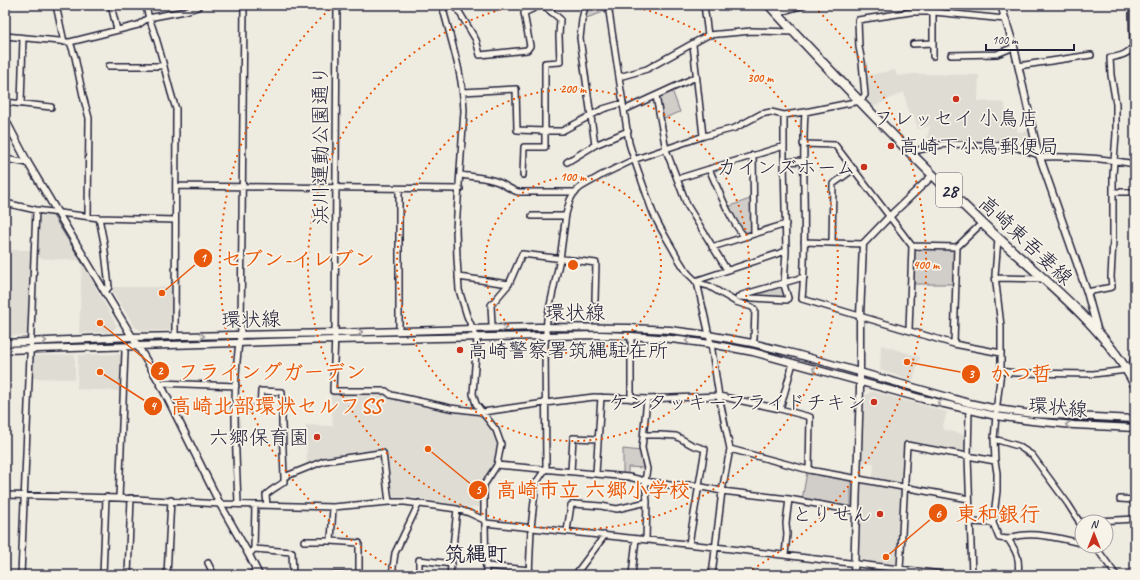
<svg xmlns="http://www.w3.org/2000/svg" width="1140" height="580" viewBox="0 0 1140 580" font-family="Caveat,'Klee One',sans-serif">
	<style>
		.built { fill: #dfdcd4 }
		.park { fill: #d1cdc9; stroke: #7a7882 }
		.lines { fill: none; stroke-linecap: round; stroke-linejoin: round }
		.stream { stroke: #716f7b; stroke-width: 2 }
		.minor-casing { stroke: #22223b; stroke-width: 8 }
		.tertiary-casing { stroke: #22223b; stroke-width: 9 }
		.primary-casing { stroke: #22223b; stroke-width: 11 }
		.minor { stroke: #f7f3e8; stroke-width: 5 }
		.tertiary { stroke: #f7f3e8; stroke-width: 6 }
		.primary { stroke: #f7f3e8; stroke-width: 8 }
		.oneway { stroke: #97959a }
		.ring { fill: none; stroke: #e8590c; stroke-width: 2; stroke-dasharray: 2 4 }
		.poi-dot { fill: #c8321e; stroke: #f7f3e8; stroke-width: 1.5 }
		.labels { text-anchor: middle; stroke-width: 3.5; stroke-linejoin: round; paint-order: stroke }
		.shield { fill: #f7f3e8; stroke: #62616f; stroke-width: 1 }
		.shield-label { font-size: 19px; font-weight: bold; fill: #22223b }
		.poi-label { font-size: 20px; fill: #22223b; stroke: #f7f3e8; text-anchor: end }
		.street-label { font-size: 20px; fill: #22223b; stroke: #f7f3e8 }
		.neighbourhood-label { font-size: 21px; font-weight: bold; fill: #22223b; stroke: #f7f3e8 }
		.centre { fill: #e8590c; stroke: #f7f3e8; stroke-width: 2 }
		.ring-label { font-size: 12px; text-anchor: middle; font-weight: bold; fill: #e8590c; stroke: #f7f3e8; stroke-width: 3.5; stroke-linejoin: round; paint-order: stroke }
		.leader { fill: none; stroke: #e8590c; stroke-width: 1.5 }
		.callout-dot { fill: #e8590c; stroke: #f7f3e8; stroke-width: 1.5 }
		.mark-label { font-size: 12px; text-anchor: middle; font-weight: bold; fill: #fff }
		.callout-label { font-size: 21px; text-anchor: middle; font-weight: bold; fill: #e8590c; stroke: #f7f3e8; stroke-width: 3.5; stroke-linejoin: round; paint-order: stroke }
	</style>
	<rect width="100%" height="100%" fill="#eeebe1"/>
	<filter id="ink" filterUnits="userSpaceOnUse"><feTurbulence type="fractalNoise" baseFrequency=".025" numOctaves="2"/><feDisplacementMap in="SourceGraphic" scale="8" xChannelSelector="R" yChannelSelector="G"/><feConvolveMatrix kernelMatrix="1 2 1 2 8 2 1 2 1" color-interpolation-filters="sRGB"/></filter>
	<g filter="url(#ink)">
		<path class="built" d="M 895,70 L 897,76 L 913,74 L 979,75 L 978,101 L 1005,103 L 1006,124 L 1017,125 L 1017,132 L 1029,131 L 1032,138 L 1017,139 L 1016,145 L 942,142 L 927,145 L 927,137 L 930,126 L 918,129 L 914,115 L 909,114 L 904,92 L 873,107 L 865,98 L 865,76 Z
			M 37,214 L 52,216 L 79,260 L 35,258 Z
			M 5,250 L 31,250 L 27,335 L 5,336 Z
			M 82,263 L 117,326 L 112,332 L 79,333 Z
			M 112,287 L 172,287 L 173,330 L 142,331 L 135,327 L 111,289 Z
			M 881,345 L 920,357 L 913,380 L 880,370 Z
			M 122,354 L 123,355 L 121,391 L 77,389 L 78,355 Z
			M 75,355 L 75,379 L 30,378 L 31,356 Z
			M 870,392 L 875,392 L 947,412 L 942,429 L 966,435 L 967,453 L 907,442 L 904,445 L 902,481 L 900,484 L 873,478 L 874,463 L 862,462 L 865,396 Z
			M 331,394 L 386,395 L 391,397 L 451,411 L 480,414 L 496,434 L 498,446 L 495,465 L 483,483 L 482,507 L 470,507 L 416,498 L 390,497 L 384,451 L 325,458 L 307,465 L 306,425 L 333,426 Z
			M 864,482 L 899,489 L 902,492 L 898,564 L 895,567 L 861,562 L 859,559 L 862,485 Z"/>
		<path class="park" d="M 588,5 L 606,5 L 607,11 L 586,18 Z
			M 672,90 L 680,112 L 662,119 L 659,96 Z
			M 750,199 L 752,201 L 752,230 L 751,232 L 746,234 L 743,232 L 729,208 L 730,206 Z
			M 917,248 L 952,249 L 955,252 L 954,284 L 914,284 L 914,251 Z
			M 780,286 L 782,287 L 785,296 L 783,298 L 750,296 L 749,295 Z
			M 623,449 L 641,451 L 645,468 L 628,467 L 628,474 L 623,474 Z
			M 807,472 L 848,479 L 851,482 L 851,506 L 848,508 L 802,500 Z"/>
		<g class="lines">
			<path class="stream" d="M 5,206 L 21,209
				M 49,214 L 53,215 L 84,265"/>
			<defs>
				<path id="minor" d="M 56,5 L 64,42
					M 111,5 L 117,30
					M 146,5 C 147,15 151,22 154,32 C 163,57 167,84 176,109 L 175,337
					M 337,5 L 335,333 L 333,391 L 386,391 L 391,395 L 450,408 L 483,412 L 545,403 L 594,397 L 647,399 L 719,396 L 780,409 L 810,417 L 809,470
					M 442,5 C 451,40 463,75 464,111 L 456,229 L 457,258 L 459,290 L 467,316 L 477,338 L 473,394 L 476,404 L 496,430 L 501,444 L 497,465 L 484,485 L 484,520 L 485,523 L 486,575
					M 455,5 L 476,40 L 480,55 L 527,50 L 530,46 L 524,13 L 541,5
					M 585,5 L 582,20 L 580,38 L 595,145
					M 608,5 L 629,143 C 634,160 640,176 646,193 C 649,201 651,210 656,219 C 661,230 669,242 675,253 C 683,267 692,284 709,286 L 736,302 L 752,307 L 755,310 L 754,339 L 752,343
					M 704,5 L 708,35
					M 924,5 L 924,12
					M 551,12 L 552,5
					M 933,12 L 933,56
					M 777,13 L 804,5
					M 5,36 L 70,42 L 138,25 L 148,18 L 185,11 L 198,7
					M 70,42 L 75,57 L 83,96 L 89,118 L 88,216
					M 913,44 L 933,43
					M 693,45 L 703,136
					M 951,55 L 997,54 L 1014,47
					M 109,66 L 164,66
					M 1018,66 L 1091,55
					M 619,77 L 647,69 L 708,35 L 752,31 L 794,32
					M 463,92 L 516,89 L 517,130 L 545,131 L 562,131 L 603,109 L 623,103
					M 656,96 L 666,150 L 687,205 L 727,270
					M 5,102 L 51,107
					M 21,104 L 23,38
					M 624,110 L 696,77
					M 805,112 C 801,174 808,237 802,299 L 954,344 L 1001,353
					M 803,144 L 835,145 L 912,246 L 909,330
					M 910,152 L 940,145 L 948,144 L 1012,146 L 1039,155
					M 753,155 L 754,234
					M 1040,157 C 1072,156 1103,158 1135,164
					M 5,159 L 28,163
					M 567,162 L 595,145 L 628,131
					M 784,162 L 803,161
					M 709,169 C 719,190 729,219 744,236
					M 461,175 C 473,177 486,177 498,182 C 505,185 511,190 518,192 L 576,192
					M 523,175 L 524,147 L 545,147 L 545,63 L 560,62 L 559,35 L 560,19 L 543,5
					M 677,179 L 784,146
					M 176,186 L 460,189
					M 1113,192 L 1135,192
					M 5,203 L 36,210 L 99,218 L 175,220
					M 532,216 L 566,216
					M 99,218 L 104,243 L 109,287 L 105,292
					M 998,239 L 995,275 L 1001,326 L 1001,371 L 997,404 L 994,439 L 995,461 L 997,473 L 997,491 L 993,523 L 999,538 L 1008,539 C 1017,552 1020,559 1018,575
					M 804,242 L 863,244
					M 832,243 L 833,184 L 854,169
					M 912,246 L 957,247
					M 712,247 L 786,224
					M 458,277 L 509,284
					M 996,278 L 1044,279
					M 695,281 L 786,251
					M 697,282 L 711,344 L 719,396 L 730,449 L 722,491 L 712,575
					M 1087,292 L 1112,287 L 1111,277 L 1113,240 L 1113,175 L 1116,134 L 1116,104 L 1111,75 L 1110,58 C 1119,56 1127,55 1133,47 L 1132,14 L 1133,5
					M 742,295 L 804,277
					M 738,297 L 787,300 L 788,298 L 784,285 L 786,251 L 784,162 L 784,115
					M 492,325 L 491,305 L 509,284 L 522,254 L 596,263 L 595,300
					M 399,331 L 399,189
					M 954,344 L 957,247 L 982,223
					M 1001,371 L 1015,373 L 1093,374 L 1127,370
					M 1129,374 L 1135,355
					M 160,383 L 236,386
					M 631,399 L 631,336
					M 234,408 L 260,409 L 261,391 L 282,392 L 282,424 L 284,477
					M 780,409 L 793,363
					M 969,410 L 968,456 L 972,575
					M 644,435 L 660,435 L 676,436 L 692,445 L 705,449 L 689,544
					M 994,439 L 1018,446 L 1032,455 L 1068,504 L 1082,526
					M 730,449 L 809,470 L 969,499
					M 497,465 L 629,477 L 645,481 L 670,485 L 692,485 L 722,491 L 789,499 L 855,511
					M 571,471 L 573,438 L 598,439
					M 596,473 L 601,397
					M 5,495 L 119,498 L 220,504 L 333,507 L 389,502 L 405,502 L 457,509 L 469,513 L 484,520
					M 119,498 L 125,352 L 124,347
					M 1120,499 L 1135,500
					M 238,504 C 236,446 231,387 241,330 L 244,5
					M 267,505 L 266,495 C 270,490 279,486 284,482 L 284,477 L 324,461 L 380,453 L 383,453 L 389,502
					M 333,507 L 331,541 L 359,543 L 359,575
					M 970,522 L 993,523
					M 1079,522 L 1135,519
					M 485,523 L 715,547 L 950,575
					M 567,531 L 571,505 L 574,504 L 601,506 L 617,509 L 647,502
					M 1008,539 C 1029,529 1060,539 1082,543
					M 646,540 L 647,502 L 645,481 L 647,469 L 642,448 L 647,399
					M 304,541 L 331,541
					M 1097,546 L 1100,553 L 1116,575
					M 254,549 L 292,552 L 293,575
					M 249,555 L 254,549 L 255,505
					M 785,555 L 787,534 L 786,523 L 789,499
					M 208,563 L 214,575
					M 486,566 L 530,570
					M 900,569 L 907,445 L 995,461
					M 21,575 L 36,210
					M 103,575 L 106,497
					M 128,575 L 131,498
					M 167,575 L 171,500
					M 249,575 L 257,571
					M 330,575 L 367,575
					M 392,575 L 395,553 L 419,503
					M 419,575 L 419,560 L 452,564
					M 450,575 L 457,509
					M 529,575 L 531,528 L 536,483 L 546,468 L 545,344 L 547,319 L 560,259 L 566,214 L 570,200 L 574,193 L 581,187 L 602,175 L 633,160 L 704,136 L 735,128 L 761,114 L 771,112 L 784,115 L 805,112 L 860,101 L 865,95 L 862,62 L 859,47 L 858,20 L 911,12 L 934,12 L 1005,19
					M 575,575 L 605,535
					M 632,575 L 636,539"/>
				<path id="tertiary" d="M 1001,5 L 1014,47 L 1037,149 L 1087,292 L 1098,332
					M 5,119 L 28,163 L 105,292 L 160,383 L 220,504 L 249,555 L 259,575
					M 5,343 L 132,337 L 335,333 L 538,327 L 630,328 L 670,330 L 708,335 L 752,343 L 796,354 L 969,403 L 997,409 L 1033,414 L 1135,419
					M 5,350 L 334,340 L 601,335 L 631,336 L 671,339 L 711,344 L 753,352 L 923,399 L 996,416 L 1032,421 L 1074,425 L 1135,428
					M 854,575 L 860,388 L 860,316 L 863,244 L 890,216 L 933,175"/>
				<path id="primary" d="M 769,5 C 838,80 909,153 982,223 C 1033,272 1103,322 1135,385"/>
			</defs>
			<use href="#minor" class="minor-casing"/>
			<use href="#tertiary" class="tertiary-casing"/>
			<use href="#primary" class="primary-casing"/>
			<use href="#minor" class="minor"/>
			<use href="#tertiary" class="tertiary"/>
			<use href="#primary" class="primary"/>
		</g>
		<defs><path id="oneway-chevron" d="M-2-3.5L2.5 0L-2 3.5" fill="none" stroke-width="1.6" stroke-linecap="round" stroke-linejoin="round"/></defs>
		<g class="oneway">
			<use href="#oneway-chevron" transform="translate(504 328) rotate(-1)"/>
			<use href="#oneway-chevron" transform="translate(360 332) rotate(-2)"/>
			<use href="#oneway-chevron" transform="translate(202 336) rotate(-2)"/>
			<use href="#oneway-chevron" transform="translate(44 341) rotate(-2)"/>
			<use href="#oneway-chevron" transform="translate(688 341) rotate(-172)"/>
			<use href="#oneway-chevron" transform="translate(815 369) rotate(-164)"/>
			<use href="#oneway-chevron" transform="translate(940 403) rotate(-166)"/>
			<use href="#oneway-chevron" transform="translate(1068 425) rotate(-175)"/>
		</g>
	</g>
	<g class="ring">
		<circle cx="573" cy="265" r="88"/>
		<circle cx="573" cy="265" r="176"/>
		<path d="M626 5A265 265 0 1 1 520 5"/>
		<path d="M402 574A353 353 0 0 1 332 7M814 7A353 353 0 0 1 744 574"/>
	</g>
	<g class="poi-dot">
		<circle cx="956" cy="99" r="4"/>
		<circle cx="891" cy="146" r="4"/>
		<circle cx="864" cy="167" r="4"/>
		<circle cx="460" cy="350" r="4"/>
		<circle cx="874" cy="402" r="4"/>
		<circle cx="317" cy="437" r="4"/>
		<circle cx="880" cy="514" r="4"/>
	</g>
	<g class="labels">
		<rect class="shield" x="936" y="173" width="26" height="34" rx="3"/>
		<g class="shield-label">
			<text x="949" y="197">28</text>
		</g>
		<g class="poi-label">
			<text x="956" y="125" text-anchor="middle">フレッセイ 小鳥店</text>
			<text x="899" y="153" text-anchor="start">高崎下小鳥郵便局</text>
			<text x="856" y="174">カインズホーム</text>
			<text x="468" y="357" text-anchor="start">高崎警察署筑縄駐在所</text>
			<text x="866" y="409">ケンタッキーフライドチキン</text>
			<text x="309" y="444">六郷保育園</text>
			<text x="872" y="521">とりせん</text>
		</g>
		<g class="street-label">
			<text transform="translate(320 145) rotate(-90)" y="7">浜川運動公園通り</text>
			<text transform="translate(1026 240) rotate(43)" y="7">高崎東吾妻線</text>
			<text x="575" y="319">環状線</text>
			<text transform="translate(251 319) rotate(-1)" y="7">環状線</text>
			<text transform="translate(1058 407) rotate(5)" y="7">環状線</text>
		</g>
		<g class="neighbourhood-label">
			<text x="476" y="561">筑縄町</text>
		</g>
	</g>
	<circle cx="573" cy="265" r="6" class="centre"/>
	<g class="ring-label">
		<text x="760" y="82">300 m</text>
		<text x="573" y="93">200 m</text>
		<text x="573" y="181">100 m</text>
		<text x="926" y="269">400 m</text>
	</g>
	<path class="leader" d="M162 293L203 258M100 323L160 371M907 362L971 374M100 372L153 406M428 449L478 490M886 557L938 513"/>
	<g class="callout-dot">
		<circle cx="162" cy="293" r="4"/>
		<circle cx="100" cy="323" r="4"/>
		<circle cx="907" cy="362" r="4"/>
		<circle cx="100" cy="372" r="4"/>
		<circle cx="428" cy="449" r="4"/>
		<circle cx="886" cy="557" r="4"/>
		<circle cx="203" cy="258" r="10"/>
		<circle cx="160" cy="371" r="10"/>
		<circle cx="971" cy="374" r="10"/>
		<circle cx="153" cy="406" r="10"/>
		<circle cx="478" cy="490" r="10"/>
		<circle cx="938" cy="513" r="10"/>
	</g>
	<g class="mark-label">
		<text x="203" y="262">1</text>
		<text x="160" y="375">2</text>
		<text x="971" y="378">3</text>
		<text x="153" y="410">4</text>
		<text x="478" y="494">5</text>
		<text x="938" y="518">6</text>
	</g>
	<g class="callout-label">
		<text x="298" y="266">セブン-イレブン</text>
		<text x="272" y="379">フライングガーデン</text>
		<text x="1021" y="381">かつ哲</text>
		<text x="276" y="413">高崎北部環状セルフSS</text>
		<text x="593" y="497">高崎市立 六郷小学校</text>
		<text x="998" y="521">東和銀行</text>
	</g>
	<rect width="1140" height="580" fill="none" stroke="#f7f3e8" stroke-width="20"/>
	<rect x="10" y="10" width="1120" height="560" fill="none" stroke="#22223b" stroke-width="1.5" filter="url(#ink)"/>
	<g transform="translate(1094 534)"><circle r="19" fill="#f7f3e8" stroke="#a29fa3"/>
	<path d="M0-3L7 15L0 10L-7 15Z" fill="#c8321e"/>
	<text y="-6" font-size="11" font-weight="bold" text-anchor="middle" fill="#22223b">N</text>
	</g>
	<path d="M986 44v6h88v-6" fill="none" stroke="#22223b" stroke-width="2"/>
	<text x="992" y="44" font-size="12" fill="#22223b" stroke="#f7f3e8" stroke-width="3" paint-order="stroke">100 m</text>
</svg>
